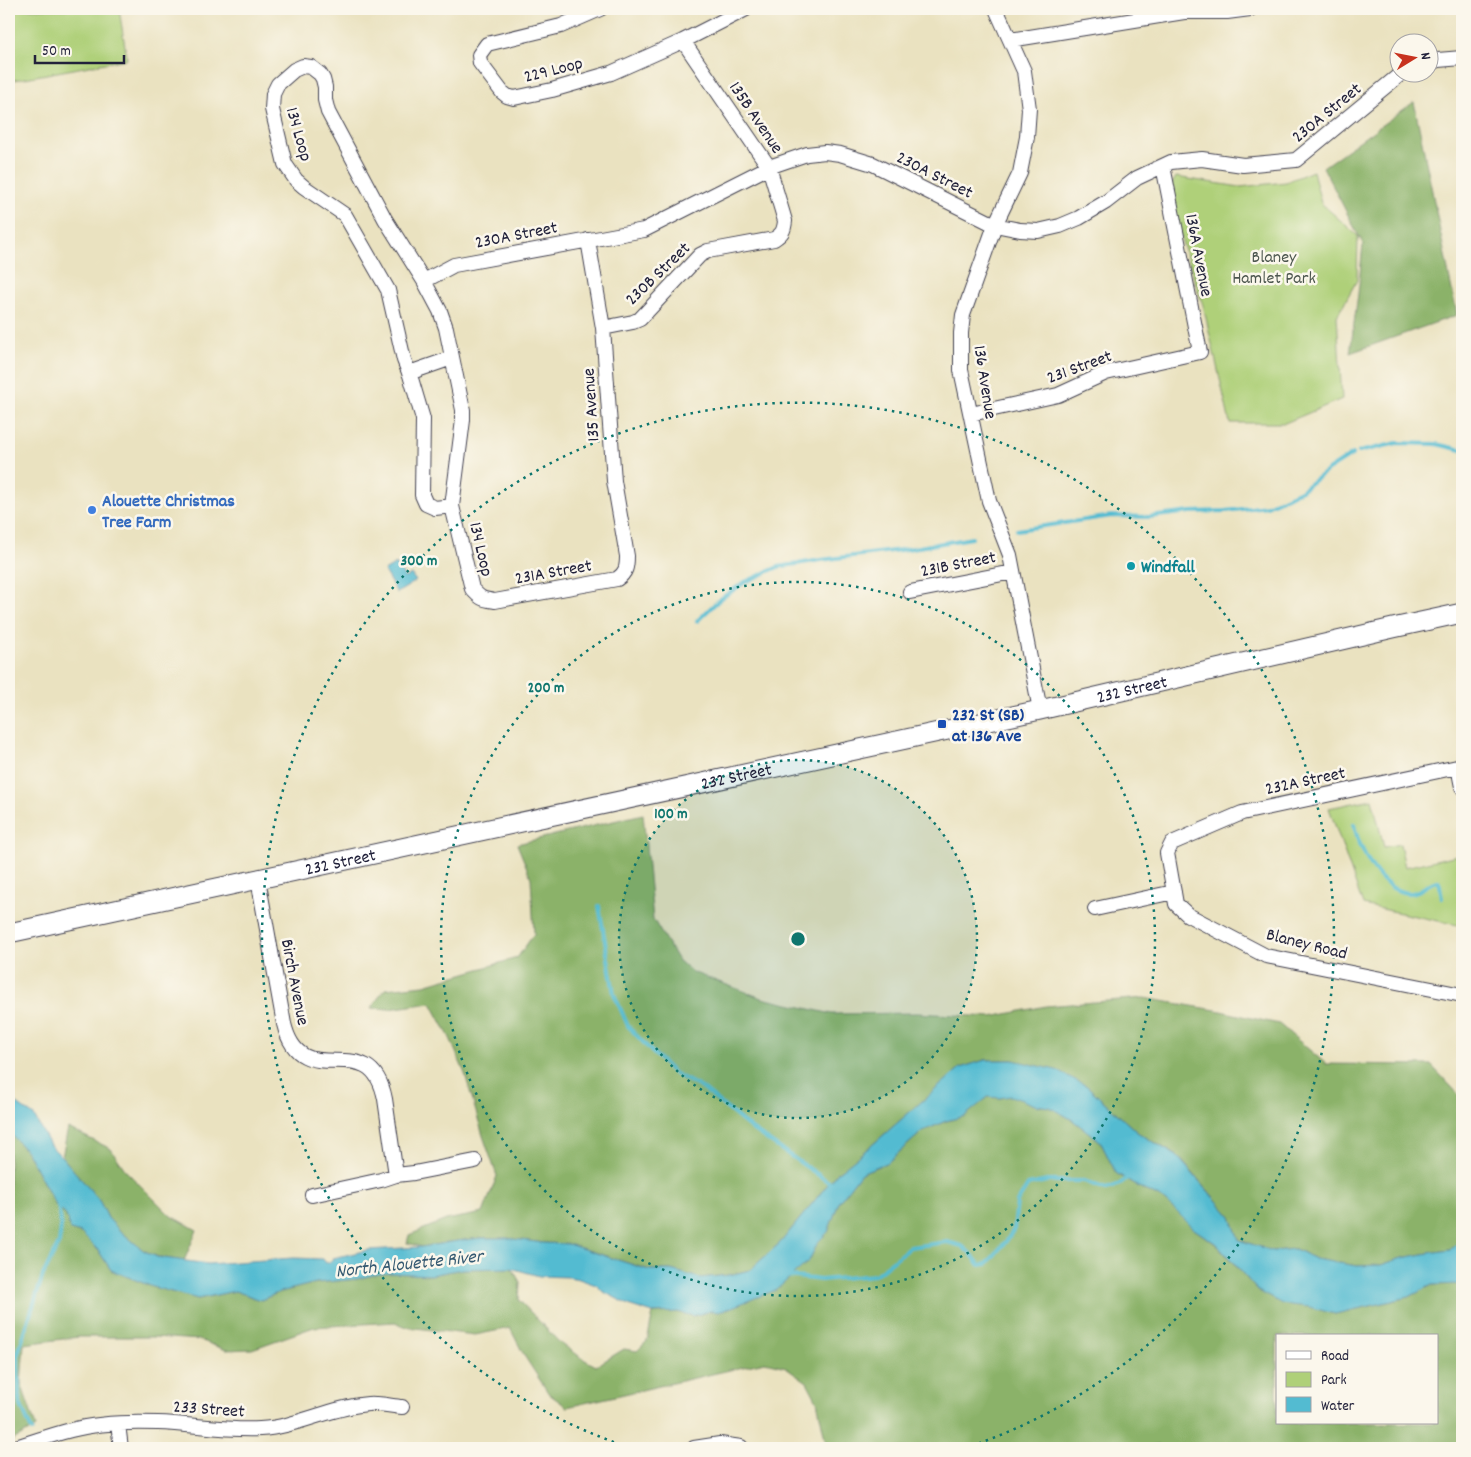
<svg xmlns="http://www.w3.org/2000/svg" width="1471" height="1457" viewBox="0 0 1471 1457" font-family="Dekko,sans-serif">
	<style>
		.green { fill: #afd079; stroke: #68795a }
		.forest { fill: #8bb269; stroke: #566a52; fill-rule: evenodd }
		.water { fill: #53bbd1; stroke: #3a6e86 }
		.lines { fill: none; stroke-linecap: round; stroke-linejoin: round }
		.stream { stroke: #53bbd1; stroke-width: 4 }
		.street-casing { stroke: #403f4f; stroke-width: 16 }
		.secondary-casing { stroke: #403f4f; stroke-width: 21 }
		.street { stroke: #fff; stroke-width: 14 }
		.secondary { stroke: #fff; stroke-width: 19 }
		.ring { fill: none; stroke: #0f766e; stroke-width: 2.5; stroke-dasharray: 2.5 5 }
		.shop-dot { fill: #3f7fe0; stroke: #fbf7ec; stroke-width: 2 }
		.culture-dot { fill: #0f9aa8; stroke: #fbf7ec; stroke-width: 2 }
		.transit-dot { fill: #1a4fb4; stroke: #fbf7ec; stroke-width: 2 }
		.labels { text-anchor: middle; stroke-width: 5; stroke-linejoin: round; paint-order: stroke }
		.street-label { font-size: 18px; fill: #22223b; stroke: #fbf7ec }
		.park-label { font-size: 18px; fill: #4c564e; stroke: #fbf7ec }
		.shop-label { font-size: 18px; font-weight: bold; fill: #366cbe; stroke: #fbf7ec; text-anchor: start }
		.culture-label { font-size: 18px; font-weight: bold; fill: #0d838f; stroke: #fbf7ec; text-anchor: start }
		.transit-label { font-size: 18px; font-weight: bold; fill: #164399; stroke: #fbf7ec; text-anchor: start }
		.water-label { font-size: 19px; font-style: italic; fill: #335870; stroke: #fbf7ec }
		.centre { fill: #0f766e; stroke: #fbf7ec; stroke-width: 2.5 }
		.ring-label { font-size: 15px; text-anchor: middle; font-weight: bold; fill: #0f766e; stroke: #fbf7ec; stroke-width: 5; stroke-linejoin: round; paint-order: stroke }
	</style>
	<rect width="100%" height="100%" fill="#fbf7ec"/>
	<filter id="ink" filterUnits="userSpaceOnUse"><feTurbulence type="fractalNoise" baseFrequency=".02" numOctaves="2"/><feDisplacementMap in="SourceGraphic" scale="10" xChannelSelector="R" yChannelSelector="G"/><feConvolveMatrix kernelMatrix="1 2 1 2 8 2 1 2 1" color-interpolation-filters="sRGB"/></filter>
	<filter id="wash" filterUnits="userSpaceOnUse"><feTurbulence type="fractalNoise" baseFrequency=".0096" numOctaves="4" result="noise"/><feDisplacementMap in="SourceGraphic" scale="20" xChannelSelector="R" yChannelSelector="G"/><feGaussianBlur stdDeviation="1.12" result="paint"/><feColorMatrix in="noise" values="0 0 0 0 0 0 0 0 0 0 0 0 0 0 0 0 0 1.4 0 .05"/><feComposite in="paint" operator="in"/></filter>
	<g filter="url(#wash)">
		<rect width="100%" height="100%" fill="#eae2c0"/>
		<path class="green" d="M 9,9 L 119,9 L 127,59 L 9,81 Z
			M 1313,171 L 1321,203 L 1358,236 L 1357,280 L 1337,316 L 1342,399 L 1285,423 L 1230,423 L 1203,305 L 1166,194 L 1176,177 L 1240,187 L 1286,182 Z
			M 1372,799 L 1384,847 L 1400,844 L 1405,867 L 1462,854 L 1462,926 L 1363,905 L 1329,808 Z"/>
		<path class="forest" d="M 1414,102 L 1457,315 L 1350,353 L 1358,294 L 1363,244 L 1323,167 Z
			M 643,814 L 653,919 L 677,959 L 692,972 L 762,998 L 832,1014 L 917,1013 L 991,1017 L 1046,1006 L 1144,998 L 1216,1010 L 1279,1024 L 1326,1064 L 1431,1065 L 1462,1098 L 1462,1238 L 1450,1250 L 1422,1254 L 1402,1258 L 1381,1265 L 1357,1266 L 1315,1259 L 1295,1249 L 1273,1251 L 1239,1240 L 1231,1217 L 1178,1156 L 1137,1132 L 1087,1086 L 1013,1060 L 985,1060 L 960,1068 L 871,1146 L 837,1173 L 781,1242 L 750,1270 L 729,1275 L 700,1278 L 671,1270 L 650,1270 L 568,1244 L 544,1243 L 506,1238 L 481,1238 L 457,1241 L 422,1247 L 407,1243 L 409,1235 L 446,1220 L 483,1213 L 497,1176 L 483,1136 L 465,1074 L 450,1038 L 431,1003 L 389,1009 L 371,1008 L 385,989 L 424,985 L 517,958 L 534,934 L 531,878 L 517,844 Z
			M 1011,1095 L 1035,1105 L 1050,1107 L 1071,1119 L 1100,1141 L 1116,1173 L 1144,1190 L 1160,1197 L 1175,1210 L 1194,1229 L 1217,1245 L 1258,1291 L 1335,1314 L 1409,1297 L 1432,1285 L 1462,1284 L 1462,1448 L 1160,1448 L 1159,1445 L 1143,1448 L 827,1448 L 817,1401 L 807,1382 L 786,1367 L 765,1362 L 567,1407 L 549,1394 L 525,1357 L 510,1328 L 475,1335 L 407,1327 L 395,1322 L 314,1327 L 252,1349 L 226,1350 L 200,1340 L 154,1337 L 79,1337 L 24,1344 L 21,1383 L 36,1427 L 24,1434 L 9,1442 L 9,1132 L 27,1152 L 56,1206 L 66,1215 L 70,1230 L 81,1233 L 98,1250 L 111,1270 L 153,1287 L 198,1299 L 235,1291 L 261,1300 L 280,1292 L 316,1283 L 357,1279 L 373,1275 L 391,1273 L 431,1275 L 462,1269 L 512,1268 L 520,1282 L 519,1300 L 559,1342 L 585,1360 L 596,1366 L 624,1349 L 637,1351 L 647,1341 L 653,1313 L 678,1312 L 693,1316 L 710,1311 L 719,1311 L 809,1261 L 818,1242 L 828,1232 L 839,1202 L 861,1173 L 888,1162 L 923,1131 L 946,1121 L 965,1116 L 988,1096 L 1000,1098 ZM 1277,1336 L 1437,1336 L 1437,1423 L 1277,1423 Z
			M 68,1128 L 111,1149 L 126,1171 L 170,1215 L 197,1230 L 184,1261 L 158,1257 L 143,1250 L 119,1230 L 108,1218 L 99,1200 L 62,1157 Z"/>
		<path class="water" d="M 396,564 L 405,578 L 411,574 L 416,581 L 397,593 L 384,571 Z
			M 985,1060 L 1013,1060 L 1056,1070 L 1087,1086 L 1137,1132 L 1177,1156 L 1231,1217 L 1239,1240 L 1273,1251 L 1295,1249 L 1315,1259 L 1357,1266 L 1381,1265 L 1402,1258 L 1422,1254 L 1450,1250 L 1462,1238 L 1462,1284 L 1432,1285 L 1409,1297 L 1335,1314 L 1309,1307 L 1282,1304 L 1258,1291 L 1218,1245 L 1194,1229 L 1175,1210 L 1160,1197 L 1144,1190 L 1116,1173 L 1100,1141 L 1071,1119 L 1050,1107 L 1035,1105 L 1011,1096 L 1000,1098 L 988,1097 L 965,1116 L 946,1121 L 923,1131 L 888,1162 L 861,1173 L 839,1202 L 828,1232 L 818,1242 L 809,1261 L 776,1290 L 719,1312 L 710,1311 L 693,1316 L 678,1312 L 653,1313 L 631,1306 L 602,1291 L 596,1285 L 579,1279 L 569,1277 L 539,1276 L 511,1268 L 462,1269 L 431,1275 L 391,1273 L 373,1275 L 357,1279 L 316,1283 L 280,1292 L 261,1300 L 235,1291 L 198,1299 L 153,1287 L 111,1270 L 98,1250 L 81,1233 L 70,1230 L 66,1215 L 56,1206 L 27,1152 L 9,1132 L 9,1098 L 34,1116 L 50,1145 L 62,1157 L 99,1200 L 108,1218 L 119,1230 L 143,1250 L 157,1257 L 208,1264 L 293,1258 L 323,1259 L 326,1263 L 330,1262 L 333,1258 L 368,1250 L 422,1247 L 457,1241 L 481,1238 L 506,1238 L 544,1243 L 568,1244 L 649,1270 L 671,1270 L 700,1278 L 729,1275 L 750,1270 L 781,1242 L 837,1173 L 871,1146 L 960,1068 Z"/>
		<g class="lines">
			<path class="stream" d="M 1359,452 L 1397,443 L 1436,444 L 1462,450
				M 1017,530 L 1112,516 L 1149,517 L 1190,512 L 1226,511 L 1267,506 L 1300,491 L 1328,470 L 1353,454
				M 697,621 L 720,599 L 745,582 L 778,567 L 821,560 L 901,550 L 972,538
				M 1354,824 C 1358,848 1381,893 1410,893 C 1422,893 1427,882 1438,881 L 1440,885 L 1442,898
				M 599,906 L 614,994 L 628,1026 L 651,1051 L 674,1073 L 702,1088 L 753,1130 L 833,1185
				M 787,1276 L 821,1280 L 875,1275 L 910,1247 L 947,1242 L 962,1246 L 971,1254 L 980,1265 L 987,1264 L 1007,1240 L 1014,1229 L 1017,1202 L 1028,1185 L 1047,1181 L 1084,1181 L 1106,1189 L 1118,1185 L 1129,1177
				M 32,1431 L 19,1401 L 18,1353 L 43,1275 L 59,1243 L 61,1226 L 58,1204"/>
		</g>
	</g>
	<g filter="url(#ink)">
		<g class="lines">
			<defs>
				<path id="street" d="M 600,9 L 561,26 L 487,44 L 479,55 L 480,63 L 502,92 L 507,96 L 514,98 L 552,90 L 611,73 L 683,41 L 746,9
					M 996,9 L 1024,71 L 1029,109 L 1027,137 L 1020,173 L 995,225 L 963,315 L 961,333 L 961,370 L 989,501 L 1010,555 L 1040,710
					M 1010,40 L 1184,12 L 1227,12 L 1250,9
					M 1428,63 L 1438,60 L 1462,58
					M 424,281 L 454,265 L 644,230 L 769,167 L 807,154 L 825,152 L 840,154 L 873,164 L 995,225 L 1020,230 L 1038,231 L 1060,226 L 1079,218 L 1106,202 L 1137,178 L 1171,162 L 1202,159 L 1243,165 L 1296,160 L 1403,72
					M 603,328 L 633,322 L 640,319 L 700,255 L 708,251 L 774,239 C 782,234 784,231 785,221 L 769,167 L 683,41
					M 409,373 L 452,358
					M 971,414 L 1058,395 L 1106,373 L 1200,352 L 1163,166
					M 452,506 L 463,420 L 463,410 L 446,328 L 440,311 L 424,281 L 385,219 L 328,112 L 325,100 L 325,87 L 323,79 L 320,74 L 311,67 L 303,66 L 294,70 L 278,84 L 273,94 L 272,109 L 285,164 L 296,180 L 304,187 L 345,215 L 388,290 L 404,360 L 410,375 L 423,419 L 422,495 L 426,504 L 435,508 L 452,506 L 472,589 C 481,599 482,599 495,601 L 617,579 C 626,573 627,567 627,556 L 614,481 L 603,328 L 588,240
					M 910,592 L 1013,572
					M 1462,766 L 1242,813 L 1172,843 L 1167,853 L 1176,904 L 1188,915 L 1266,956 L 1462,995
					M 1458,767 L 1462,787
					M 258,879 L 284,1024 C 302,1098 370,1023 385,1099 L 396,1175
					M 1095,909 L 1174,892
					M 312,1195 L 381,1180 L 396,1175 L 414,1173 L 475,1161
					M 118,1424 L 121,1448
					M 13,1448 C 32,1442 51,1435 71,1430 C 97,1423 131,1422 158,1423 C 192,1424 226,1431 260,1429 C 297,1427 331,1407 368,1404 C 378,1403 391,1406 402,1407
					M 694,1448 L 720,1444 L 741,1447"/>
				<g id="secondary">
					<path id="s1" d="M 9,933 L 1040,710 L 1393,628 L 1462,613"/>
				</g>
			</defs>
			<use href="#street" class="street-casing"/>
			<use href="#secondary" class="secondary-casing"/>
			<use href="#street" class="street"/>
			<use href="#secondary" class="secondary"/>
		</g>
	</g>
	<circle cx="798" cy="939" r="179" fill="#0f766e" fill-opacity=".12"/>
	<g class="ring">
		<circle cx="798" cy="939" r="179"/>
		<circle cx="798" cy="939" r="357"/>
		<path d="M628 1447A536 536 0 1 1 968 1447"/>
	</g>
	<circle class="shop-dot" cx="92" cy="510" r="5"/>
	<circle class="culture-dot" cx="1131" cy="566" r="5"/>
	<rect class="transit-dot" x="937" y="719" width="10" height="10" rx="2.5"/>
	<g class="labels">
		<g class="street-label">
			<text transform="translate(553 69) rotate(-14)" y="6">229 Loop</text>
			<text transform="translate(1326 112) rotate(-39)" y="6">230A Street</text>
			<text transform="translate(757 117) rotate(56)" y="6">135B Avenue</text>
			<text transform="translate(300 134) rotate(74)" y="6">134 Loop</text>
			<text transform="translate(935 174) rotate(27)" y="6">230A Street</text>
			<text transform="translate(516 234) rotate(-11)" y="6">230A Street</text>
			<text transform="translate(1200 255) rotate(79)" y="6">136A Avenue</text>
			<text transform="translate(657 273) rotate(-44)" y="6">230B Street</text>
			<text transform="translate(1079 366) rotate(-20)" y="6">231 Street</text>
			<text transform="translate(986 382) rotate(81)" y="6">136 Avenue</text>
			<text transform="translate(590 405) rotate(-94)" y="6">135 Avenue</text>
			<text transform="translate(482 549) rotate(77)" y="6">134 Loop</text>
			<text transform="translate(958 563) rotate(-11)" y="6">231B Street</text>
			<text transform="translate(553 571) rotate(-10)" y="6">231A Street</text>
			<text dy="6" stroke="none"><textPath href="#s1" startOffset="1149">232 Street</textPath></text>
			<text dy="6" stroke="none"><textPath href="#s1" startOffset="744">232 Street</textPath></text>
			<text transform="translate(1305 780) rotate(-12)" y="6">232A Street</text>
			<text dy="6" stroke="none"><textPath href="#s1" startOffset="339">232 Street</textPath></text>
			<text transform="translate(1307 943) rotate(14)" y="6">Blaney Road</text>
			<text transform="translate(296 982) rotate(79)" y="6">Birch Avenue</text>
			<text transform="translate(209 1408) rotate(4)" y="6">233 Street</text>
		</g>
		<g class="park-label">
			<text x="1274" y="262">Blaney<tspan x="1274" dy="21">Hamlet Park</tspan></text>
		</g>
		<g class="shop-label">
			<text x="102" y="506">Alouette Christmas<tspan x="102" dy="21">Tree Farm</tspan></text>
		</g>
		<g class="culture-label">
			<text x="1141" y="572">Windfall</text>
		</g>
		<g class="transit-label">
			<text x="952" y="720">232 St (SB)<tspan x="952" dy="21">at 136 Ave</tspan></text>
		</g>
		<g class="water-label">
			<text transform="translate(409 1262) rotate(-6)" y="7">North Alouette River</text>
		</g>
	</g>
	<circle cx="798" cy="939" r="8" class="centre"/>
	<g class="ring-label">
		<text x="419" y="565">300 m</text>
		<text x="546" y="692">200 m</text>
		<text x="671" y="818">100 m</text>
	</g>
	<rect width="1471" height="1457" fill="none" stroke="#fbf7ec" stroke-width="30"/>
	<rect x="1276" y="1334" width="162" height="90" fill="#fbf7ec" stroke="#a4a2a5"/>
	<rect x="1286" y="1351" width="25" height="8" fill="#ffffff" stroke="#a4a2a5"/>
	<text x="1321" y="1360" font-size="15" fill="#22223b">Road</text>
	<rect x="1286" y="1372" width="25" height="15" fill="#afd079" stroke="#a4a2a5"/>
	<text x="1321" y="1384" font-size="15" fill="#22223b">Park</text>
	<rect x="1286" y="1397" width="25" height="15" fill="#53bbd1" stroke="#a4a2a5"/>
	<text x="1321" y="1410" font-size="15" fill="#22223b">Water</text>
	<g transform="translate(1414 58) rotate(80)"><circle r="24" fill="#fbf7ec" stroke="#a4a2a5"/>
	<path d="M0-4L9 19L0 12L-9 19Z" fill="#c8321e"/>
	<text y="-8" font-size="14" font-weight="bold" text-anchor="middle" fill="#22223b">N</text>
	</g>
	<path d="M35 55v8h89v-8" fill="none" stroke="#22223b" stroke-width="2.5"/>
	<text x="42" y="55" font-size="15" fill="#22223b" stroke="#fbf7ec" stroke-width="4" paint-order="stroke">50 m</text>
</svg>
